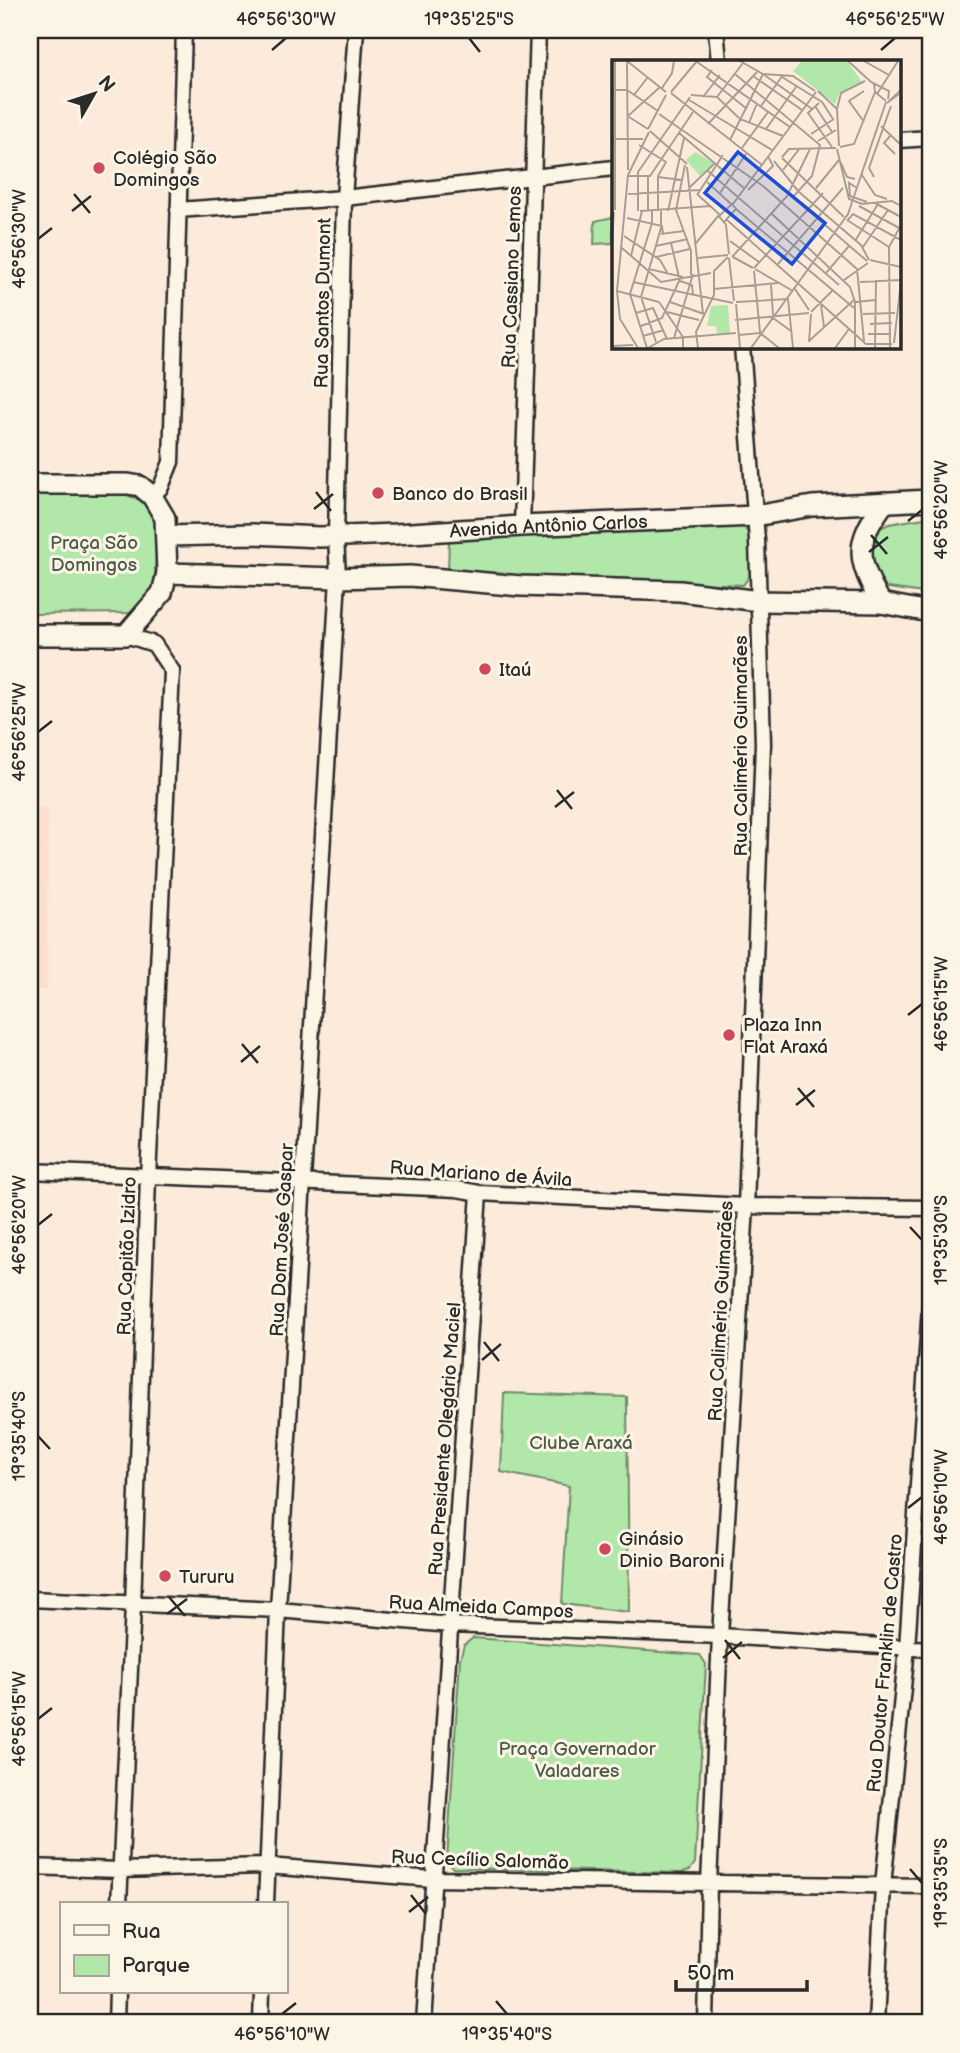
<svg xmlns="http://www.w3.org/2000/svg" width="960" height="2053" viewBox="0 0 960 2053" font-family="'Balsamiq Sans',sans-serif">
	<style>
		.built { fill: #fbdfcc }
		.green { fill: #b1e7a9; stroke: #6e896a; stroke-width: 2 }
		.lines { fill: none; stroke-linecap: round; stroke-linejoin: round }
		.street-casing { stroke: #2b2b2b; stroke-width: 19 }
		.secondary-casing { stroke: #2b2b2b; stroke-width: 24 }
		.street { stroke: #fcf5e5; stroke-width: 14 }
		.secondary { stroke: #fcf5e5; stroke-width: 19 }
		.ticks { fill: none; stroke: #2b2b2b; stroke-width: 2.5 }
		.poi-dot { fill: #d1495b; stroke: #fcf5e5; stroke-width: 2.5 }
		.labels { text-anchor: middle; stroke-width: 6; stroke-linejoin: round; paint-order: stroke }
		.poi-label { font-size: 19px; fill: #2b2b2b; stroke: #fcf5e5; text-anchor: start }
		.street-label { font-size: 19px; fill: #2b2b2b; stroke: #fcf5e5 }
		.park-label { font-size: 19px; fill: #4c5a4a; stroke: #fcf5e5 }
		.inset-road { fill: none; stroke: #a89e94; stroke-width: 2 }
		.view { fill: #1d4ed8; fill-opacity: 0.15; stroke: #1d4ed8; stroke-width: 3.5 }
		.inset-edge { fill: none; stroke: #2b2b2b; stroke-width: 3.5 }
		.neatline { fill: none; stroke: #2b2b2b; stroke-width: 2.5 }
		.ticks-label { font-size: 18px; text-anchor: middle; fill: #2b2b2b }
	</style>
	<rect width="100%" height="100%" fill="#fcebda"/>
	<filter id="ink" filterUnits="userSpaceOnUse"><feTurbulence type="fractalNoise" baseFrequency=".0143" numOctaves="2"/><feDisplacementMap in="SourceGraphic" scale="14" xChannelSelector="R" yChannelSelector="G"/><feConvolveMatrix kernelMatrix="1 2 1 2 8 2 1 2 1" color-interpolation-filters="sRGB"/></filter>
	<g filter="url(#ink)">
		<path class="built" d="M 30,807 L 48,808 L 47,990 L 30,989 Z"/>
		<path class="green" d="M 613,217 L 613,243 L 594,244 L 595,221 Z
			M 30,491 L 124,494 L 140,500 L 154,510 L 158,523 L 154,590 L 146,602 L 130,613 L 30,614 Z
			M 930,517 L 930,594 L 882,587 L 872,577 L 871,540 L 876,530 L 889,524 Z
			M 739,520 C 750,533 759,553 753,570 C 751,575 746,581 743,585 L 448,572 L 449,538 Z
			M 504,1393 L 627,1397 L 629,1612 L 562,1604 L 569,1486 L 501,1472 Z
			M 473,1638 L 700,1655 L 706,1664 L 695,1863 L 690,1870 L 681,1873 L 453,1868 L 447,1861 L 460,1659 L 464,1645 Z"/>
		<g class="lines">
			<defs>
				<path id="street" d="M 716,30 L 719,61
					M 899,140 L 930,138
					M 178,210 L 344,198 L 614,168
					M 152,496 L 161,487 L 171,462 L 184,30
					M 522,526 L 538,30
					M 30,1171 L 457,1189 L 479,1193 L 746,1206 L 930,1208
					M 30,1599 L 278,1610 L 451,1625 L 720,1636 L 930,1649
					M 30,1867 L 120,1870 L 267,1866 L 433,1879 L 930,1886
					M 119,1904 L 133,1605 L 148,1178 L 172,671 L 154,644 L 126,635
					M 266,1904 L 278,1610 L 338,578 L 336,536 L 344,198 L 356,30
					M 116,2023 L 117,1992
					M 261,2023 L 262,1992
					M 424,2023 L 479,1193
					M 706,2023 L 709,1884 L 720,1636 L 746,1206 L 763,744 L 757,540 L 742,346
					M 876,2023 L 883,1885 L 907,1648 L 930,1306"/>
				<g id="secondary">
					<path d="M 30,484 L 128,484 L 140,486 L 152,496 L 165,518 L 167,573 L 162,593 L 126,635 L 30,635"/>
					<path id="s1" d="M 166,536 L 253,534 L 320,537 L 395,534 L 522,526 L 755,516 L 812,506 L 930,500"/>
					<path d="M 167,573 L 338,578 L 410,576 L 521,586 L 680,591 L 759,601 L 881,603 L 930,612"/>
					<path d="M 881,603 C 857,559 853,544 885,502"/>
				</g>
			</defs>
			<use href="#street" class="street-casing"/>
			<use href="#secondary" class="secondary-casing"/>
			<use href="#street" class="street"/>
			<use href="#secondary" class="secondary"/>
		</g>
	</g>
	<path class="ticks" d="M 469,38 L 480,52M 272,50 L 286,38M 881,50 L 895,38M 74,194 L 90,213M 72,211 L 91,196M 38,239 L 52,228M 316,492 L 331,511M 314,509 L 333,494M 908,521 L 922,510M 871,535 L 887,554M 869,552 L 888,537M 38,732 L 52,721M 557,790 L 572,809M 555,807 L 574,792M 908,1015 L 922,1004M 242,1044 L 258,1063M 241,1062 L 260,1046M 798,1088 L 814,1107M 796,1105 L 815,1090M 38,1225 L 52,1214M 910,1227 L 922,1240M 484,1342 L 499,1361M 482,1360 L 501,1344M 38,1436 L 50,1449M 908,1508 L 922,1497M 169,1597 L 185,1616M 167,1614 L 187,1599M 725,1640 L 740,1659M 723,1658 L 742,1642M 38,1719 L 52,1708M 910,1869 L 922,1883M 411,1895 L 426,1914M 409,1912 L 428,1897M 496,2001 L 507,2014M 282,2014 L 296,2003"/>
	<g class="poi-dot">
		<circle cx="99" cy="168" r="7"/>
		<circle cx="378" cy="493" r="7"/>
		<circle cx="485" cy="669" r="7"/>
		<circle cx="729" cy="1035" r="7"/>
		<circle cx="605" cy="1549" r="7"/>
		<circle cx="165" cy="1576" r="7"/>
	</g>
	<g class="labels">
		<g class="poi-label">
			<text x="113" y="164">Colégio São<tspan x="113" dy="22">Domingos</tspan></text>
			<text x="392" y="500">Banco do Brasil</text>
			<text x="499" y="676">Itaú</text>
			<text x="743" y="1031">Plaza Inn<tspan x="743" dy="22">Flat Araxá</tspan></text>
			<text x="619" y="1545">Ginásio<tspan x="619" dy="22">Dinio Baroni</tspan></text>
			<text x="179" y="1583">Tururu</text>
		</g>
		<g class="street-label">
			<text transform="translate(511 277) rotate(-88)" y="7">Rua Cassiano Lemos</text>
			<text transform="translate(322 303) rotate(-89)" y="7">Rua Santos Dumont</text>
			<text dy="7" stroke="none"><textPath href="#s1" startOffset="383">Avenida Antônio Carlos</textPath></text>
			<text transform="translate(740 746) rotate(-90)" y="7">Rua Calimério Guimarães</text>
			<text transform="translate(481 1173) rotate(4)" y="7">Rua Mariano de Ávila</text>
			<text transform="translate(281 1240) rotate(-87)" y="7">Rua Dom José Gaspar</text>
			<text transform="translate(126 1256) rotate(-88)" y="7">Rua Capitão Izidro</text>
			<text transform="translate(720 1311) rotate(-87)" y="7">Rua Calimério Guimarães</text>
			<text transform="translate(444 1439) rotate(-86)" y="7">Rua Presidente Olegário Maciel</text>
			<text transform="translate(481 1606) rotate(3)" y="7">Rua Almeida Campos</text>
			<text transform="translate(884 1663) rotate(-85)" y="7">Rua Doutor Franklin de Castro</text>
			<text transform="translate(480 1859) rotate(2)" y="7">Rua Cecílio Salomão</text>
		</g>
		<g class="park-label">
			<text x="94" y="549">Praça São<tspan x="94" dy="22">Domingos</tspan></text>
			<text x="581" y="1449">Clube Araxá</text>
			<text x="577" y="1755">Praça Governador<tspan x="577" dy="22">Valadares</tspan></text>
		</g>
	</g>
	<g transform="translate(612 60)">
		<rect width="289" height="289" fill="#fcebda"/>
		<path d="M 190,1 L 235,1 L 250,22 L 227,34 L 223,44 L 181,11 ZM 83,92 L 102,103 L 89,117 L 74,100 ZM 116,245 L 118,273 L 105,274 L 104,266 L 95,266 L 99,246 Z" fill="#b1e7a9"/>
		<path class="inset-road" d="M 15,1 L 16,110M 15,1 L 54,32M 128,1 L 151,14 L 181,16 L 203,31M 236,1 L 259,22 L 277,31 L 276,39M 252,1 L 277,15M 85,2 L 178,67M 100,10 L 95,17 L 135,49M 123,14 L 208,85 L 200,116 L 180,138M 141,16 L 190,50M 170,17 L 210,42 L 221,59M 262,24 L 263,32 L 274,41M 50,28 L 60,13 L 62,1M 0,30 L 15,30 L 46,51M 206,31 L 225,49 L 227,86M 59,32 L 85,1M 59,33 L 150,105M 265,34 L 286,1M 287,34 L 275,43 L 289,30M 22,35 L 36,17M 79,35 L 105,37 L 128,59 L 171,76M 91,37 L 108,15M 105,37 L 131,3M 77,40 L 160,90M 207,43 L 196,53 L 220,87M 149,46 L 171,15M 203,46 L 220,72M 225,49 L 229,33 L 253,21M 47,54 L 151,126 L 245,209 L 252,281M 16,56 L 48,27M 17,57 L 36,69M 252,62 L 237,41 L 252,31M 137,63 L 145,43M 96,64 L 145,12M 269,66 L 289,85M 36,69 L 54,35M 154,69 L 184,27M 38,71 L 75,104M 67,73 L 133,129M 199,74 L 222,59M 279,75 L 272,83 L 283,94M 0,79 L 31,79M 118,80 L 151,14 L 200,49M 206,81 L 224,70M 27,85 L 54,102 L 46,116 L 46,151M 228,87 L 242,84 L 263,32M 130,88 L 156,52M 225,89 L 237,139 L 250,144 L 280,141 L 289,146M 170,97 L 177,89 L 224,88M 170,98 L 232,157M 162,101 L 187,132 L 249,185 L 257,200M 229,103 L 235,117 L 243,119M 73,105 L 64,150 L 79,191 L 79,215M 75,107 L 91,254M 171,110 L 188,88M 96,111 L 227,225M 154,114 L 255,201M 250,115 L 263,135 L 275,139M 16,116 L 39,116M 38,116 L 81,52M 46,117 L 70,120M 262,117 L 257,108 L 279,46M 95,122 L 119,144M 77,128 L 103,103M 204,128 L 227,100M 245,128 L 237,123 L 238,136 L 255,142M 136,130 L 161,106 L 156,96M 108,133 L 134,94M 16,134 L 89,130M 176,134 L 198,89M 85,135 L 111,95M 86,135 L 108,155M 263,143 L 289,157M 121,144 L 204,32M 247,146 L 289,169M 124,149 L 242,248M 3,150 L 3,1M 26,151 L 26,112 L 78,37M 28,151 L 99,146M 36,151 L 36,116M 56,151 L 72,78M 160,154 L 238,227 L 243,242 L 243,288M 15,158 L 50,166 L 51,174M 115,160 L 254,284 L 280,284M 235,160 L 277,187M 235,161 L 241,154 L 289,180M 112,162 L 124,149 L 120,144 L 107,156 L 114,165 L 117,194M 49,174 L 72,171M 12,176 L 48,200 L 56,214M 118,181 L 147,202M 243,181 L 266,144M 0,182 L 2,152M 59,183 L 67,217M 84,183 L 107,155M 44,186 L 76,179M 251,187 L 276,150M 277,187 L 278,288M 277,187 L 289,165M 10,188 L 49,222 L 99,213M 19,196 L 30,151M 44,197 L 78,189M 120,197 L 176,135M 121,197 L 141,208M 86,198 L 116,195M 117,198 L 122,241M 258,200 L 289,207M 166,204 L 231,128M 142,208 L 211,133M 37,209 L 71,217M 143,209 L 181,231M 142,211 L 148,272M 214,213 L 237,186M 232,220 L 256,203M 68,221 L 80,225 L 81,235M 21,222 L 121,243M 248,222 L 289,220M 159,224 L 161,255M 102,229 L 166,223M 183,229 L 197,250M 5,231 L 47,242M 47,242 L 71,277 L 71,288M 58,242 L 92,254M 124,242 L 176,239 L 181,288M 243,242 L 264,240M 124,244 L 128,288M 209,245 L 212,267M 55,252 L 87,260M 199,252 L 221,230M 24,253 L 41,248 L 55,279M 251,254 L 283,253M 161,258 L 179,271M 123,260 L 197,253M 258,264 L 280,263M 29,266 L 50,258 L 68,219M 256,274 L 279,274M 127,275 L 148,273 L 167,288M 31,276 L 52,270M 62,278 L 81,214M 197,281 L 242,240M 44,282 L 29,237 L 49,168 L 49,151M 197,282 L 199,254M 282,283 L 289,221M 0,286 L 21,285M 26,288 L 8,259 L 5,231 L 16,115 L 37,72M 35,288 L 18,234 L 40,163 L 40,151M 36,288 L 52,279 L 124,273M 86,288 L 84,272 L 102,235 L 102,211 L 116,197M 139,288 L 236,154 L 274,42M 223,288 L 237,269M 263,288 L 264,220"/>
		<path class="view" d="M 126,92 L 213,163 L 180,204 L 93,133 Z"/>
		<rect width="289" height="289" class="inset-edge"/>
	</g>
	<rect width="960" height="2053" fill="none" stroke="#fcf5e5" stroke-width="77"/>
	<rect x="60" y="1902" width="228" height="91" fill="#fcf5e5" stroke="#a8a49b" stroke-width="2"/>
	<rect x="74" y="1925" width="35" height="10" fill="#fcf5e5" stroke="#a8a49b" stroke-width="2"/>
	<text x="122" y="1938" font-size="21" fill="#2b2b2b">Rua</text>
	<rect x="74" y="1955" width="35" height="21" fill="#b1e7a9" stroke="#a8a49b" stroke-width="2"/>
	<text x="122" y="1972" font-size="21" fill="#2b2b2b">Parque</text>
	<g transform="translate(94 94) rotate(51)" stroke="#fcf5e5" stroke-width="5" paint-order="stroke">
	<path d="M0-5L12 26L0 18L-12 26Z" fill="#2b2b2b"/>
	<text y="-10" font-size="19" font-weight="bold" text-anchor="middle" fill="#2b2b2b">N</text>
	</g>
	<path d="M676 1980v10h131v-10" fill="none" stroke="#2b2b2b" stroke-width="3.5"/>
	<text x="687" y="1980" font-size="21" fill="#2b2b2b" stroke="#fcf5e5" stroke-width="5" paint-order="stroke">50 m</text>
	<rect x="38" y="38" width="884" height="1976" class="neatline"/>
	<g class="ticks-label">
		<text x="286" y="25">46°56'30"W</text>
		<text x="469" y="25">19°35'25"S</text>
		<text x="895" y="25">46°56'25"W</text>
		<text transform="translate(19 239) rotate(-90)" y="6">46°56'30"W</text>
		<text transform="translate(941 510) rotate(-90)" y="6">46°56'20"W</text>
		<text transform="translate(19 732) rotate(-90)" y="6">46°56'25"W</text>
		<text transform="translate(941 1004) rotate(-90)" y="6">46°56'15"W</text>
		<text transform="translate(19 1225) rotate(-90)" y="6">46°56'20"W</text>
		<text transform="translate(941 1240) rotate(-90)" y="6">19°35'30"S</text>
		<text transform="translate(19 1436) rotate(-90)" y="6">19°35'40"S</text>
		<text transform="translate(941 1497) rotate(-90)" y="6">46°56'10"W</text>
		<text transform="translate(19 1719) rotate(-90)" y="6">46°56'15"W</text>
		<text transform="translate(941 1883) rotate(-90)" y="6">19°35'35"S</text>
		<text x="282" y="2040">46°56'10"W</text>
		<text x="507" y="2040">19°35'40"S</text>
	</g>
</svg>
